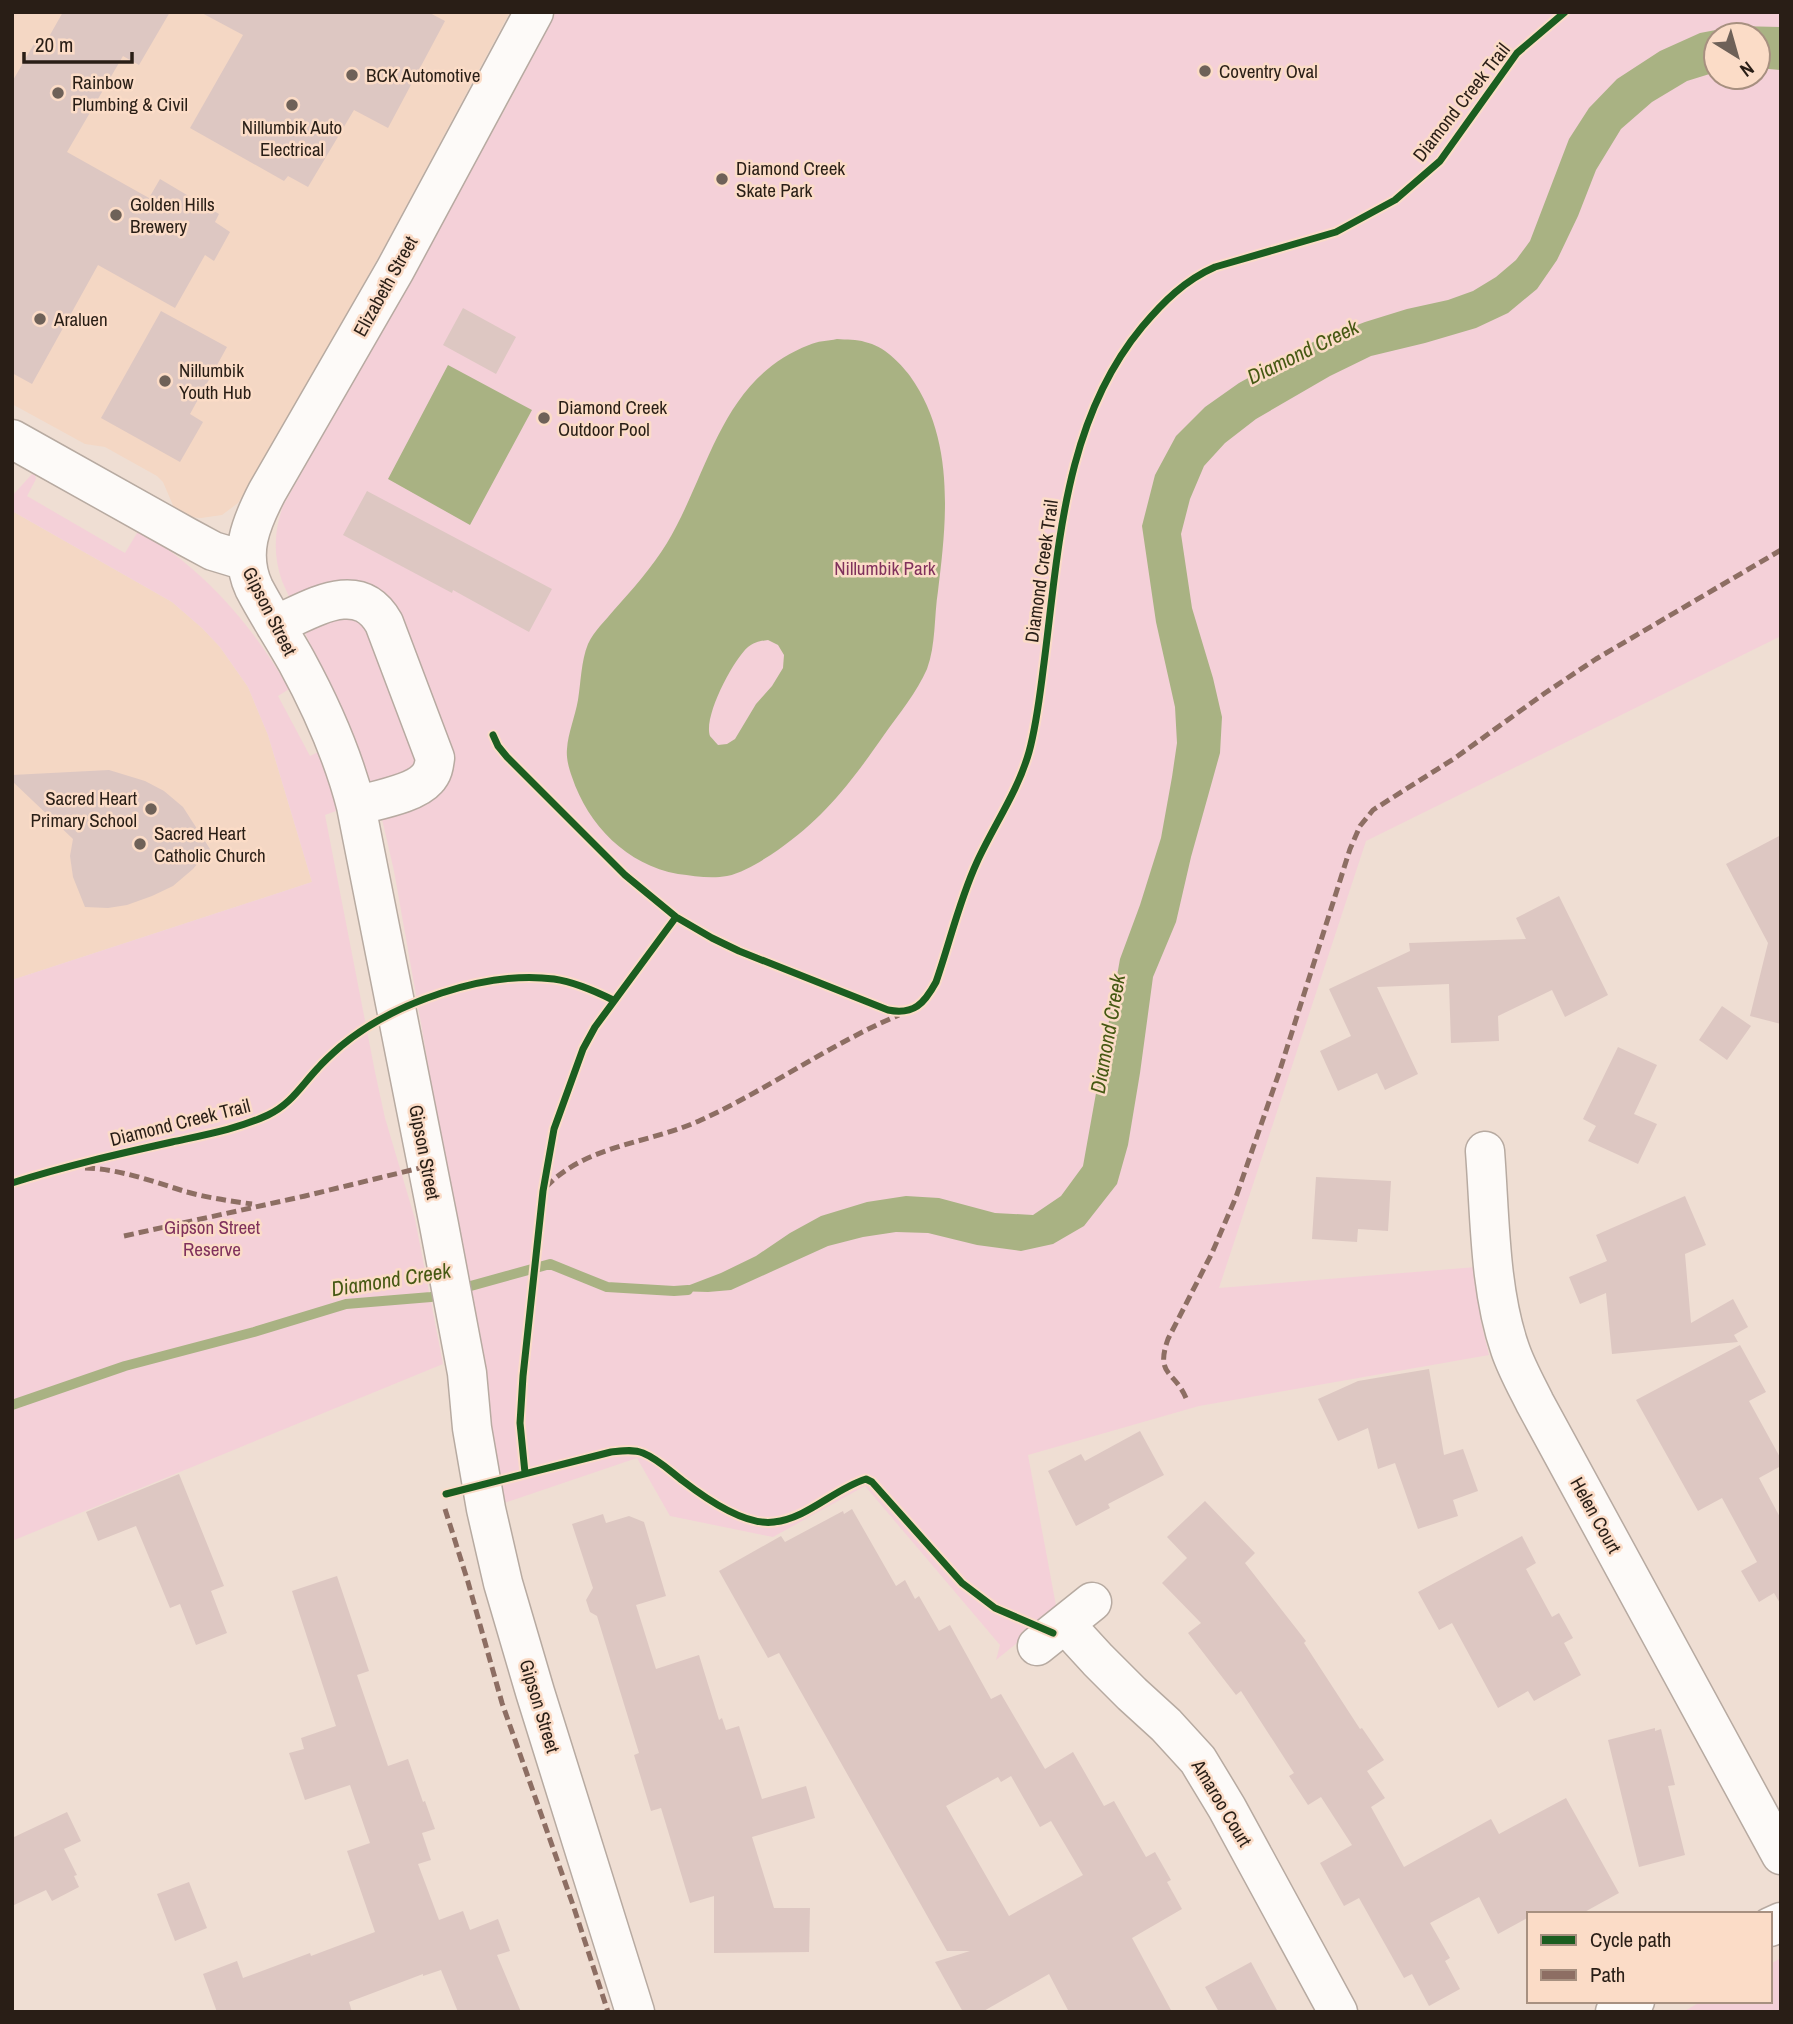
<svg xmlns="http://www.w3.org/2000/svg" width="1793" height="2024" viewBox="0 0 1793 2024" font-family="'Archivo Narrow',sans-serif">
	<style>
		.built { fill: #f4d7c4 }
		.green { fill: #f4d0d8; fill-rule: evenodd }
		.water { fill: #a9b283; fill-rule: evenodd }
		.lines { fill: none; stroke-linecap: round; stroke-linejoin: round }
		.stream { stroke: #a9b283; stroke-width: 10 }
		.building { fill: #ddc7c2; fill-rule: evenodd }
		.minor-casing { stroke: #b7aaa1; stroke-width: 41 }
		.minor { stroke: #fdfaf8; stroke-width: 38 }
		.quiet { stroke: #8d6e63; stroke-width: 5; stroke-dasharray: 10 5; stroke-linecap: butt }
		.cycleway-casing { stroke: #fbdcc7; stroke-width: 11 }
		.cycleway { stroke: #1b5e20; stroke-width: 7 }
		.poi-dot { fill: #6e6158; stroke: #fbdcc7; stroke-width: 2.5 }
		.labels { text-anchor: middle; stroke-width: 5; stroke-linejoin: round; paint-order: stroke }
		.poi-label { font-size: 19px; fill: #291e16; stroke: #fbdcc7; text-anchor: start }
		.street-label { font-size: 19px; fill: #291e16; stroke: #fbdcc7 }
		.park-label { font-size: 19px; fill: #80315c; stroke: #fbdcc7 }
		.water-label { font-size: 21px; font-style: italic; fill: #465913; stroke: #fbdcc7 }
	</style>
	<rect width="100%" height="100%" fill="#efded3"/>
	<path class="built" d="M 12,12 L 510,12 L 388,240 L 261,467 L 238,503 L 222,515 L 201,518 L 189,517 L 175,510 L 163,482 L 157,476 L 105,447 L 85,444 L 12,404 Z
		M 12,511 L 172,602 L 202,628 L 220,647 L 248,687 L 268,735 L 312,882 L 12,980 Z"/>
	<path class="green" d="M 556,12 L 1781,12 L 1781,636 L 1366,841 L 1219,1288 L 1476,1267 L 1481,1322 L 1489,1355 L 1199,1406 L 1028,1455 L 1057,1611 L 996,1660 L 1000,1645 L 865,1486 L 773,1537 L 670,1516 L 637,1458 L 501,1504 L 422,1029 L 394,871 L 382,819 L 375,794 L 363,763 L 282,581 C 273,555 274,531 283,506 L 508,104 ZM 1716,35 L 1758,35 L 1758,77 L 1716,77 Z
		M 32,474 L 35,475 L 36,479 L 27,496 L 125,553 L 137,533 L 141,532 C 204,569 253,626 289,689 L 278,696 L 310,756 L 322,750 L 329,773 L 336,811 L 325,815 L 375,1072 L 385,1118 L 415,1219 L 443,1364 L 12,1541 L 12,980 L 312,882 L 268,735 L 248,687 L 220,647 L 202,628 L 172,602 L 12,511 L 12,496 Z
		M 1781,1958 L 1781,2012 L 1683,2012 L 1702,2001 L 1770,2001 L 1770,1964 Z"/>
	<path class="water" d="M 1737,26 L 1781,27 L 1781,70 L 1758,68 L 1758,35 L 1716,35 L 1716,72 L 1687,81 L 1652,102 L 1621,129 L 1596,170 L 1578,216 L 1557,260 L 1537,289 L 1508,313 L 1476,328 L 1425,343 L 1371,356 L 1330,376 L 1256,419 L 1225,443 L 1204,466 L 1190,499 L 1181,534 L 1192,608 L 1213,678 L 1222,717 L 1220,753 L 1191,857 L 1176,922 L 1153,977 L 1140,1073 L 1128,1145 L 1117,1184 L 1084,1226 L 1053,1244 L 1021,1251 L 977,1245 L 928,1233 L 896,1232 L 863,1237 L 828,1246 L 731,1290 L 708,1292 L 674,1291 L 721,1273 L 756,1256 L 790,1233 L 821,1216 L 867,1202 L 906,1196 L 939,1198 L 995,1213 L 1033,1215 L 1061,1196 L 1083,1166 L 1120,959 L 1140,905 L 1161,838 L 1172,777 L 1177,743 L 1175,707 L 1156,622 L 1142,526 L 1155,475 L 1176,436 L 1205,407 L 1239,383 L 1313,342 L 1365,322 L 1407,309 L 1448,300 L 1473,291 L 1496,277 L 1516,260 L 1530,241 L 1569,139 L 1589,108 L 1617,79 L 1660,51 L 1700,33 Z
		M 837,339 C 846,340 857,339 865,342 C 884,346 899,362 910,376 C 955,439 947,519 938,591 C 934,616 936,645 927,669 C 917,692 899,714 884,735 C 852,781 825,817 778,850 C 763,860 745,872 727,876 C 711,879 694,876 678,874 C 627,865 588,825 572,777 C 569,769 566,758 567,749 C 568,733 575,717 578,700 C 581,682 581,661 588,644 C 594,631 605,621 614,610 C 633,589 652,567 667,543 C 710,471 721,379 809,345 C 817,341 828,341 837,339 ZM 768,640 L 778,645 L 784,655 L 783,668 L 772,686 L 756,704 L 735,739 L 727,744 L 718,745 C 717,744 711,737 710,736 C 703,717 733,660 748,647 C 755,642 760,641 768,640 Z
		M 448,365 L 532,410 L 470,525 L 388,479 Z"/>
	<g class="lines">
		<path class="stream" d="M 12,1405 L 125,1366 L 254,1332 L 346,1304 L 431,1297 L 550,1264 L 607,1287 L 674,1291 L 688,1290"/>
	</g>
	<path class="building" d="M 63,12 L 170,12 L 139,65 L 123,56 L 67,152 L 149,198 L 160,179 L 219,214 L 215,222 L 230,232 L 214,261 L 205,255 L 175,308 L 98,265 L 32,384 L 12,373 L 12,82 L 38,37 L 46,42 Z
		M 200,12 L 428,12 L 445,21 L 388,128 L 354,110 L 308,187 L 288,176 L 284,181 L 190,128 L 243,35 Z
		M 463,308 L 516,337 L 496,374 L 443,345 Z
		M 161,311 L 227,347 L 190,414 L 203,422 L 180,462 L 101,418 Z
		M 367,491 L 552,589 L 529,632 L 453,590 L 452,593 L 343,535 Z
		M 109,770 L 145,781 L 164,791 L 183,807 L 210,849 L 193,869 L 173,886 L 152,896 L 127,905 L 108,908 L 85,907 L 73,877 L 70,856 L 73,839 L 12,781 L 12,775 Z
		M 1781,835 L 1781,1024 L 1750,1016 L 1768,943 L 1726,864 Z
		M 1559,896 L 1608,995 L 1565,1017 L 1552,990 L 1498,1016 L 1499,1041 L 1451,1043 L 1449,984 L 1377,987 L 1418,1074 L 1385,1090 L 1377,1073 L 1338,1091 L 1320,1051 L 1351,1036 L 1329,989 L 1410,951 L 1409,943 L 1526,939 L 1516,918 Z
		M 1722,1006 L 1751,1026 L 1727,1060 L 1699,1040 Z
		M 1618,1047 L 1657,1065 L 1634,1114 L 1657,1124 L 1638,1164 L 1588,1141 L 1596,1126 L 1583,1119 Z
		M 1316,1177 L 1391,1181 L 1388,1231 L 1358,1229 L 1357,1242 L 1312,1239 Z
		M 1685,1196 L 1706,1245 L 1685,1254 L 1691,1323 L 1733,1299 L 1748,1327 L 1734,1335 L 1738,1342 L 1612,1354 L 1606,1293 L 1580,1304 L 1569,1277 L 1607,1261 L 1596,1235 Z
		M 1740,1345 L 1766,1392 L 1749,1401 L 1781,1459 L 1781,1466 L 1759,1478 L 1781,1519 L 1781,1605 L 1774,1593 L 1759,1602 L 1741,1571 L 1757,1562 L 1722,1498 L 1698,1511 L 1636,1400 Z
		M 1429,1369 L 1444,1455 L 1463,1449 L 1478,1491 L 1453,1500 L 1458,1516 L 1418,1529 L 1395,1463 L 1378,1469 L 1368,1428 L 1338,1441 L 1318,1399 L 1358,1381 Z
		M 1140,1431 L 1164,1475 L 1108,1504 L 1110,1508 L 1076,1526 L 1048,1471 L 1081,1454 L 1085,1461 Z
		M 179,1474 L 224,1586 L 211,1591 L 227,1633 L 196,1645 L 180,1604 L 170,1608 L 136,1526 L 98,1541 L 86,1512 Z
		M 1205,1501 L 1255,1553 L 1245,1563 L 1306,1641 L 1304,1643 L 1360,1729 L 1362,1728 L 1384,1760 L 1367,1771 L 1385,1798 L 1371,1807 L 1404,1867 L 1491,1819 L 1499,1834 L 1566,1798 L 1619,1893 L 1581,1914 L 1529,1914 L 1529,1917 L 1498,1934 L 1479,1897 L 1430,1923 L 1450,1958 L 1445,1961 L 1460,1989 L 1429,2006 L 1412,1974 L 1404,1978 L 1359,1898 L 1344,1906 L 1320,1863 L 1352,1845 L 1321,1797 L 1308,1805 L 1289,1776 L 1294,1773 L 1241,1691 L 1236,1695 L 1188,1633 L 1201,1623 L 1162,1583 L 1187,1558 L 1167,1537 Z
		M 852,1509 L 896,1586 L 905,1580 L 915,1599 L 919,1596 L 939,1631 L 950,1625 L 991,1699 L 1001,1694 L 1045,1769 L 1073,1752 L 1104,1806 L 1114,1801 L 1146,1857 L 1155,1852 L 1171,1880 L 1167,1882 L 1182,1909 L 1132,1938 L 1172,2012 L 1069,2012 L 1049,1974 L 982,2012 L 963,2012 L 935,1962 L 970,1951 L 947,1951 L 779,1653 L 768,1658 L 719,1571 L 781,1536 L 785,1542 L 843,1511 L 844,1514 ZM 1011,1776 L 1040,1827 L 1051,1821 L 1083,1875 L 1009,1916 L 946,1806 L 998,1777 L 1001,1782 Z
		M 603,1514 L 606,1523 L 629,1516 L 644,1522 L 666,1596 L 636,1605 L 656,1669 L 699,1655 L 719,1720 L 722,1718 L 726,1730 L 739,1726 L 762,1799 L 806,1786 L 815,1818 L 752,1837 L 774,1908 L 810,1908 L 809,1952 L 714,1953 L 714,1896 L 690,1903 L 661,1808 L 651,1811 L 634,1755 L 639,1753 L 597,1616 L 590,1612 L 586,1600 L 593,1588 L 572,1524 Z
		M 1522,1536 L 1536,1563 L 1526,1569 L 1552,1617 L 1559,1613 L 1573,1638 L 1564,1643 L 1581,1675 L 1534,1701 L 1528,1691 L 1498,1708 L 1452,1623 L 1439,1630 L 1418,1592 Z
		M 337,1576 L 369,1671 L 357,1675 L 388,1766 L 408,1759 L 423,1802 L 425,1801 L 435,1829 L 422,1833 L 431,1860 L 418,1864 L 439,1920 L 463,1911 L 470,1930 L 498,1919 L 510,1951 L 497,1955 L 521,2012 L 458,2012 L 441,1970 L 423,1976 L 423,1974 L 349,2002 L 352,2012 L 217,2012 L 203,1974 L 237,1961 L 243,1978 L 310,1953 L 311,1956 L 375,1932 L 347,1851 L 370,1843 L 350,1785 L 305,1800 L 289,1753 L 304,1749 L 301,1738 L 336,1726 L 292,1591 Z
		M 1655,1728 L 1655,1731 L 1661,1729 L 1675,1785 L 1668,1786 L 1685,1855 L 1639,1867 L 1608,1740 Z
		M 67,1812 L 81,1841 L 64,1849 L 77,1875 L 74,1876 L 79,1887 L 52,1901 L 46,1890 L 12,1906 L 12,1838 Z
		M 189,1882 L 207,1928 L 175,1941 L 157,1894 Z
		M 1251,1962 L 1278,2012 L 1219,2012 L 1205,1987 Z"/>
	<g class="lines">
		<defs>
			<path id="minor" d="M 534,12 L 395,270 L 267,492 C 251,523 238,553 254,588 C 267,613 283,637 297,662 C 322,708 343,755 356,806 L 439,1225 L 467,1373 L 472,1428 L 486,1509 L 503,1583 L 535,1692 L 635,2012
				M 12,439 L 187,537 L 213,551 L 246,561
				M 275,625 C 311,610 358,577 384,623 L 435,758 C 434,766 433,773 427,779 C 414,794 376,800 356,806
				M 1485,1151 C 1490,1215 1489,1288 1510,1349 C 1516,1367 1526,1385 1535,1403 L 1781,1855
				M 1065,1624 L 1098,1660 L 1132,1694 L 1166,1725 L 1198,1760 L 1227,1808 L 1338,2012
				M 1037,1646 L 1092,1602
				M 1770,1927 L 1781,1922
				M 1615,2012 L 1635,2001"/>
		</defs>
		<use href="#minor" class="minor-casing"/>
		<use href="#minor" class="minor"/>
		<path class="quiet" d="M 85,1168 C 121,1169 154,1182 187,1192 C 209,1198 230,1201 252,1204
			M 546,1187 C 587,1144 649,1144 701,1120 C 769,1089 830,1044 899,1015
			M 124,1236 L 305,1196 L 428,1166
			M 1186,1398 C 1174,1370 1155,1376 1168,1339 L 1212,1253 L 1236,1197 L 1279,1073 L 1350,849 L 1360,826 L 1373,810 L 1455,758 L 1545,693 L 1596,659 L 1781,550
			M 445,1509 L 468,1582 L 502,1703 L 573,1905 L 608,2012"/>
		<defs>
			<path id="cycleway" d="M 493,735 L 498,746 L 507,757 L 625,875 L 676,917 L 712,938 L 739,951 L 888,1010 C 914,1015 924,1004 936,982 C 950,942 959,901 977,862 C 994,825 1018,791 1029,752 C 1037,723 1040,693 1044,663 C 1059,547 1064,421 1142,327 C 1163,302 1185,280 1215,267 L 1336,232 L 1395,200 L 1440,161 L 1517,53 L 1565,12
				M 12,1183 C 65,1166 118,1154 172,1142 C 204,1135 238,1129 268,1115 C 291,1104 301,1086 318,1068 C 325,1060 333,1053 341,1046 C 393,1003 486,970 554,979 C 574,982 595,991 613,1000
				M 525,1473 L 520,1423 L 523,1376 L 543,1191 L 554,1129 L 583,1049 L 595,1027 L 676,917
				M 446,1494 L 611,1452 C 622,1451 633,1449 643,1453 C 658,1459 670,1471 683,1481 C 705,1498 745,1526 774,1522 C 808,1518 834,1489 866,1479 L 872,1482 L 962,1583 L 995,1608 L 1053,1633"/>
		</defs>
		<use href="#cycleway" class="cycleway-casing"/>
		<use href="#cycleway" class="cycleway"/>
	</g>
	<g class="poi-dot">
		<circle cx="1205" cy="71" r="7"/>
		<circle cx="352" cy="75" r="7"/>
		<circle cx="58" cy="93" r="7"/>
		<circle cx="292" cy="105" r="7"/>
		<circle cx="722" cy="179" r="7"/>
		<circle cx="116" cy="215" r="7"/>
		<circle cx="40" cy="319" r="7"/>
		<circle cx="165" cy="381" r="7"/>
		<circle cx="544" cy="418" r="7"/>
		<circle cx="151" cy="809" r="7"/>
		<circle cx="140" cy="844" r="7"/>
	</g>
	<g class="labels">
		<g class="poi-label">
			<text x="1219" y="78">Coventry Oval</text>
			<text x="366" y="82">BCK Automotive</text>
			<text x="72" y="89">Rainbow<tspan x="72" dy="22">Plumbing &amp; Civil</tspan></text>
			<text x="292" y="134" text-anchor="middle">Nillumbik Auto<tspan x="292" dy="22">Electrical</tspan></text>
			<text x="736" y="175">Diamond Creek<tspan x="736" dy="22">Skate Park</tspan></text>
			<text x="130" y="211">Golden Hills<tspan x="130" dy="22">Brewery</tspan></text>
			<text x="54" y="326">Araluen</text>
			<text x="179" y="377">Nillumbik<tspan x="179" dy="22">Youth Hub</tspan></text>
			<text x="558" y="414">Diamond Creek<tspan x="558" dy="22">Outdoor Pool</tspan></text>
			<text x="137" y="805" text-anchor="end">Sacred Heart<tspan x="137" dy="22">Primary School</tspan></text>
			<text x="154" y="840">Sacred Heart<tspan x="154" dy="22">Catholic Church</tspan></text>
		</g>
		<g class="street-label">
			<text transform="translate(1461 102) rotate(-52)" y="7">Diamond Creek Trail</text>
			<text transform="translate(385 286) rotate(-61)" y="7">Elizabeth Street</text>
			<text transform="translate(1041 571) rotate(-82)" y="7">Diamond Creek Trail</text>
			<text transform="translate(270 611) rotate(63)" y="7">Gipson Street</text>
			<text transform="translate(180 1122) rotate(-14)" y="7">Diamond Creek Trail</text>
			<text transform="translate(425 1152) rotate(79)" y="7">Gipson Street</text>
			<text transform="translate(1596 1515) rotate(61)" y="7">Helen Court</text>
			<text transform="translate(540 1706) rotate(73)" y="7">Gipson Street</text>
			<text transform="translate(1222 1803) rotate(59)" y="7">Amaroo Court</text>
		</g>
		<g class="park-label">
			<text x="885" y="575">Nillumbik Park</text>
			<text x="212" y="1234">Gipson Street<tspan x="212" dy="22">Reserve</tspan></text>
		</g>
		<g class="water-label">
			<text transform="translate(1303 352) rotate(-26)" y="7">Diamond Creek</text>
			<text transform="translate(1108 1034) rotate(-80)" y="7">Diamond Creek</text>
			<text transform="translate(391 1280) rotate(-9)" y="7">Diamond Creek</text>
		</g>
	</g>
	<rect width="1793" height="2024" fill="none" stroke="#291e16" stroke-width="28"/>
	<rect x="1527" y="1912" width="245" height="91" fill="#fbdcc7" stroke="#a79080" stroke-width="2"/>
	<rect x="1541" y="1935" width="35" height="10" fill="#1b5e20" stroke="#a79080" stroke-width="2"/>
	<text x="1590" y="1947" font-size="21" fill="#291e16">Cycle path</text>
	<rect x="1541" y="1970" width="35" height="10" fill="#8d6e63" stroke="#a79080" stroke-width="2"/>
	<text x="1590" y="1982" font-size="21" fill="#291e16">Path</text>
	<g transform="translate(1737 56) rotate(143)"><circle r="33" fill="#fbdcc7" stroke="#a79080" stroke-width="2"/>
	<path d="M0-5L12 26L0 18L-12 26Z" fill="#6e6158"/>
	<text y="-10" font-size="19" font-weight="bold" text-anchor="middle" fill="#291e16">N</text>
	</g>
	<path d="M24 52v10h108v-10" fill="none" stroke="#291e16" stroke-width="3.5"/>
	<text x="35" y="52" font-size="21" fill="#291e16" stroke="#fbdcc7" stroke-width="5" paint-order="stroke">20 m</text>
</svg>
